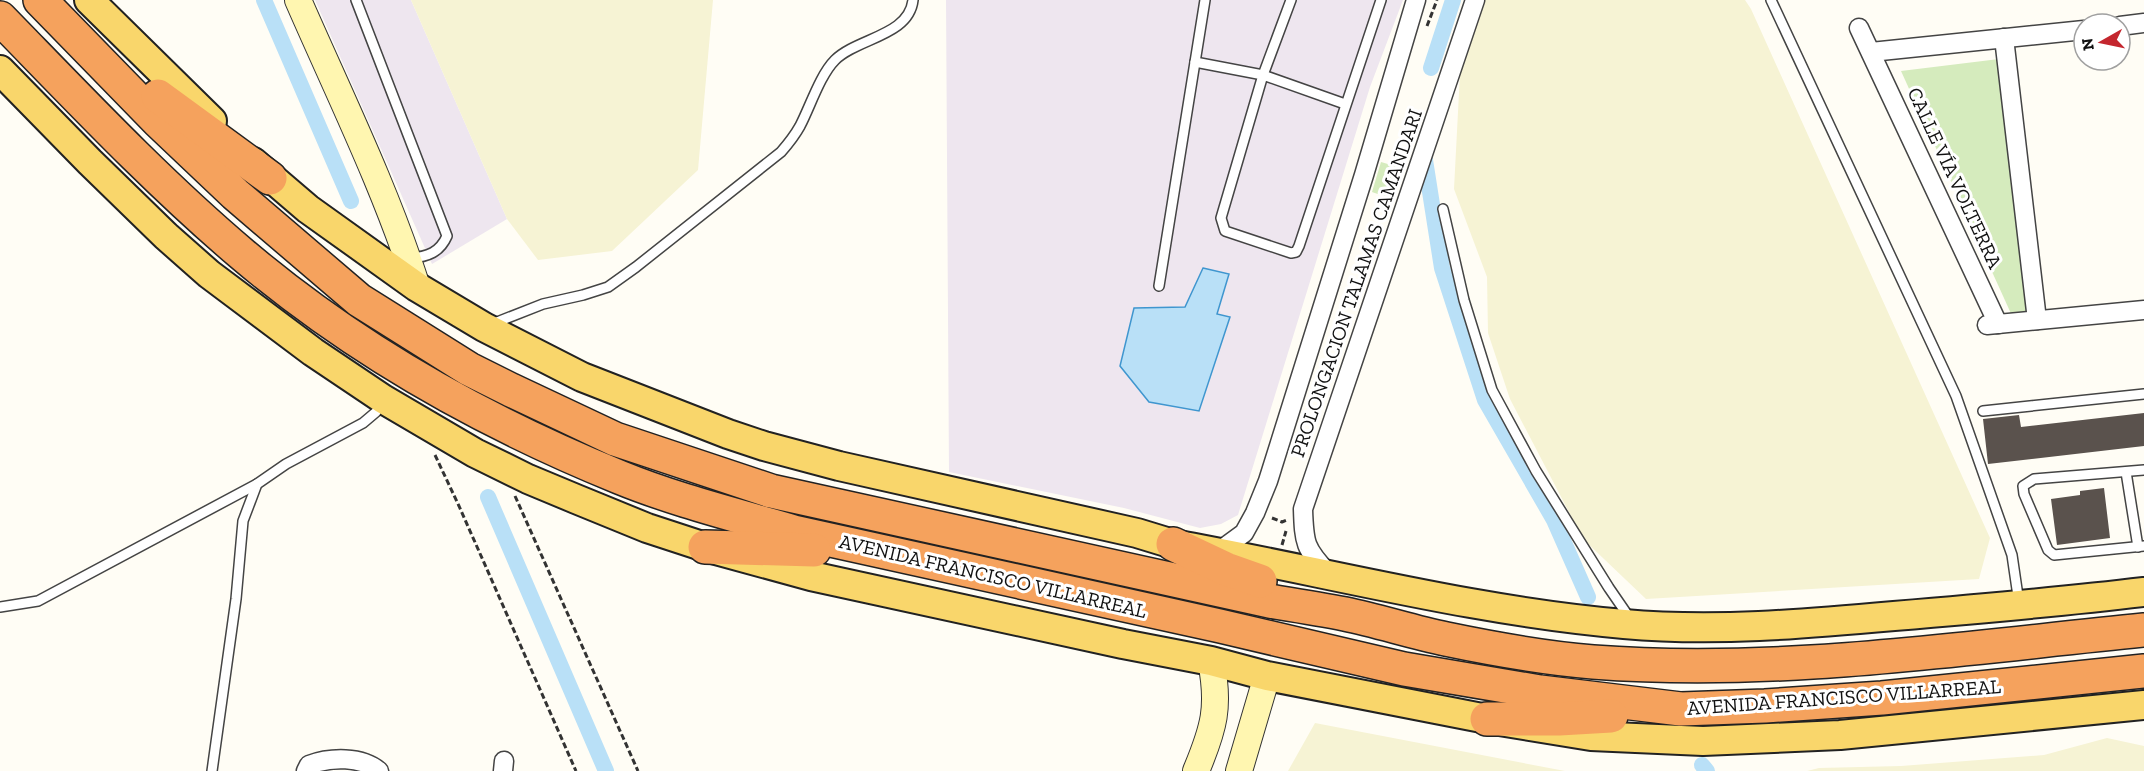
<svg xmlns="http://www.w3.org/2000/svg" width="2144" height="771" font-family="'Zilla Slab',serif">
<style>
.industrial{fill:#eee6ef}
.farmland{fill:#f6f3d4}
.green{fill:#d5ebbd}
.water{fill:#b9e0f7;stroke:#3f96cf;stroke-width:1.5}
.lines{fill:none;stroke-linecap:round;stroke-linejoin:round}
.canal{stroke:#b9e0f7;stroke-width:16}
.building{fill:#5a524d}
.lane-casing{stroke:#444;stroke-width:12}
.street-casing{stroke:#444;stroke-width:21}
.secondary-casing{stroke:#333;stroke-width:28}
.primary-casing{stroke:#222;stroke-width:32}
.highway-casing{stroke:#222;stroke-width:36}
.path{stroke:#333;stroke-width:3;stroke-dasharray:6 3;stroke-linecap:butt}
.lane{stroke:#fff;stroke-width:9}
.street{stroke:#fff;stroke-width:18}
.secondary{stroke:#fff6b0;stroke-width:26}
.primary{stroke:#f9d66b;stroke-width:28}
.highway{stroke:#f5a25d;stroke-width:33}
.labels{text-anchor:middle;stroke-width:6;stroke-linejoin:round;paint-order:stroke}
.street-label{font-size:20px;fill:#111;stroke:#fff}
</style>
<rect width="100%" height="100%" fill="#fffdf5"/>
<g class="industrial">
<path d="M315 0H411L507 219 432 264Z"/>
<path d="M946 0H1403L1370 87 1238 515 1221 524 1200 528 1124 508 949 472Z"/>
</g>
<g class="farmland">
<path d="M411 0H713L698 170 612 251 538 260 507 219Z"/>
<path d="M1483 0H1745L1751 9 1990 538 1979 579 1646 599 1583 539 1510 399 1488 333 1487 277 1454 189 1461 54Z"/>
<path d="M1315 723 1565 771H1288Z"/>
<path d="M2107 738 2144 746V771H1807L1819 768 1901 766 2044 755Z"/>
</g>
<g class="green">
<path d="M1999 59 2027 317 2013 318 1901 71Z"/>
<path d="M1381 162 1398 167 1389 198 1372 192Z"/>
</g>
<path class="water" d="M1203 268 1229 274 1217 314 1230 317 1199 411 1149 402 1120 366 1134 308 1185 307Z"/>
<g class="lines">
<g class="canal">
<path d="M264 0 351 201"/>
<path d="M1431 68 1453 0"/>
<path d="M1425 160 1442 268 1485 400 1554 520 1588 597"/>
<path d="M488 497 606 771"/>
<path d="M1702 765 1707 771"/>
</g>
</g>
<g class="building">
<path d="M2144 413V446L1988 464 1983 419 2019 415 2021 427Z"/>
<path d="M2104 488 2110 538 2057 545 2051 499 2080 495V491Z"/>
</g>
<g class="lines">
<defs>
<g id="lane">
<path d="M356 0 447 236C440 252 428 257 410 258"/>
<path d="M1291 0 1263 75 1221 218 1225 231 1291 253 1296 252 1299 246 1381 0"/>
<path d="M1771 0 1956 396 2012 555 2019 603"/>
<path d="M1195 62 1263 75 1345 104"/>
<path d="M1443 209 1464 300 1492 390 1536 471 1609 588 1631 620"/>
<path d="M1159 286 1205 0"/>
<path d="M492 324 543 304 583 295 608 287 636 267 781 152C788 144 795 135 800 126 810 107 820 75 835 60 857 38 909 36 913 0"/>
<path d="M1983 411 2144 394"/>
<path d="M2144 470 2034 479 2023 486 2024 494 2048 550 2054 555 2144 546"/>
<path d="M2126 472 2138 547"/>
<path d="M0 607 38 601 257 484"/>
<path d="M212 771 236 599 243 521 257 484 286 464 363 423 376 412 381 403"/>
</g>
<g id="street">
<path d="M2120 26 2144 23"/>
<path d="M1859 28 1998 324"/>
<path d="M2004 38 2037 320"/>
<path d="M1871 52 2084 30"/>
<path d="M1987 325 2144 310"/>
<path d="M1218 552 1244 533 1255 513 1268 481 1364 175 1416 0"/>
<path d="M1328 573C1305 549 1304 543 1303 509L1475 0"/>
<path d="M306 771 309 765C330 757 362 756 379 771"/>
<path d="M503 771 504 761"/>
</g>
<g id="secondary">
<path d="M298 0C339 94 386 189 417 287"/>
<path d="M1196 771C1214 728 1220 707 1211 661"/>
<path d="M1239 771 1267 676"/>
</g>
<g id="primary">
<path d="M89 0 212 121"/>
<path d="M0 70 90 162 166 236 209 274 313 352 383 399 475 453 528 479 576 499 647 528 705 547 811 576 1123 644 1211 661 1267 676 1487 719 1591 736 1703 741 1840 735 2144 705"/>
<path d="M253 162 308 209 417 287 484 327 582 377 728 434 764 446 839 466 1137 533 1173 544C1323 571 1472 611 1624 624 1714 632 1804 624 1894 616 1978 609 2061 602 2144 592"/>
</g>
<g id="highway">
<path d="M40 0 158 121 235 194 359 300 469 369 511 390 615 439 771 491 1269 601C1294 605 1320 609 1345 614 1379 621 1412 632 1446 639 1494 649 1544 658 1593 662 1778 676 1961 648 2144 630"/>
<path d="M0 18C79 99 156 181 242 254 354 349 484 422 619 477 675 500 736 515 794 532L1220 626 1404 669 1540 692 1681 709 1765 706 1882 698 2144 671"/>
<path d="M158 96 270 178"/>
<path d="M1173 544 1226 569 1260 581"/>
<path d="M705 547 814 550"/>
<path d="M1487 719H1559L1611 716"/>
</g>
</defs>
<use href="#lane" class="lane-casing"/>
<use href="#street" class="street-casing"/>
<use href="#secondary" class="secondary-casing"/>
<use href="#primary" class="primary-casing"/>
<use href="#highway" class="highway-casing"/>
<g class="path">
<path d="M1427 26 1437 0"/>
<path d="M435 455 459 506 576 771"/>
<path d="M515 496 638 771"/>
<path d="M1272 518 1282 522 1287 520"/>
<path d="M1282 545 1286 531"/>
</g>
<use href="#lane" class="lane"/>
<use href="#street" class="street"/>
<use href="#secondary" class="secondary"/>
<use href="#primary" class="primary"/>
<use href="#highway" class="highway"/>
</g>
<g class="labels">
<g class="street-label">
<text transform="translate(1955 178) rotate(65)" y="7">CALLE VÍA VOLTERRA</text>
<text transform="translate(1356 283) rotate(-71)" y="7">PROLONGACION TALAMAS CAMANDARI</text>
<text transform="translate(993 576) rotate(13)" y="7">AVENIDA FRANCISCO VILLARREAL</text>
<text transform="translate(1844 697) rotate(-4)" y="7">AVENIDA FRANCISCO VILLARREAL</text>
</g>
</g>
<g transform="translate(2102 42) rotate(261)"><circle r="28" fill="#ffffff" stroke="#a0a0a0" stroke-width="1.5"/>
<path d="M0-4.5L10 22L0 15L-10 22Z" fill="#c4262e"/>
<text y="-9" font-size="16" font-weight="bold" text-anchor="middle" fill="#111111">N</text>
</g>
</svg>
